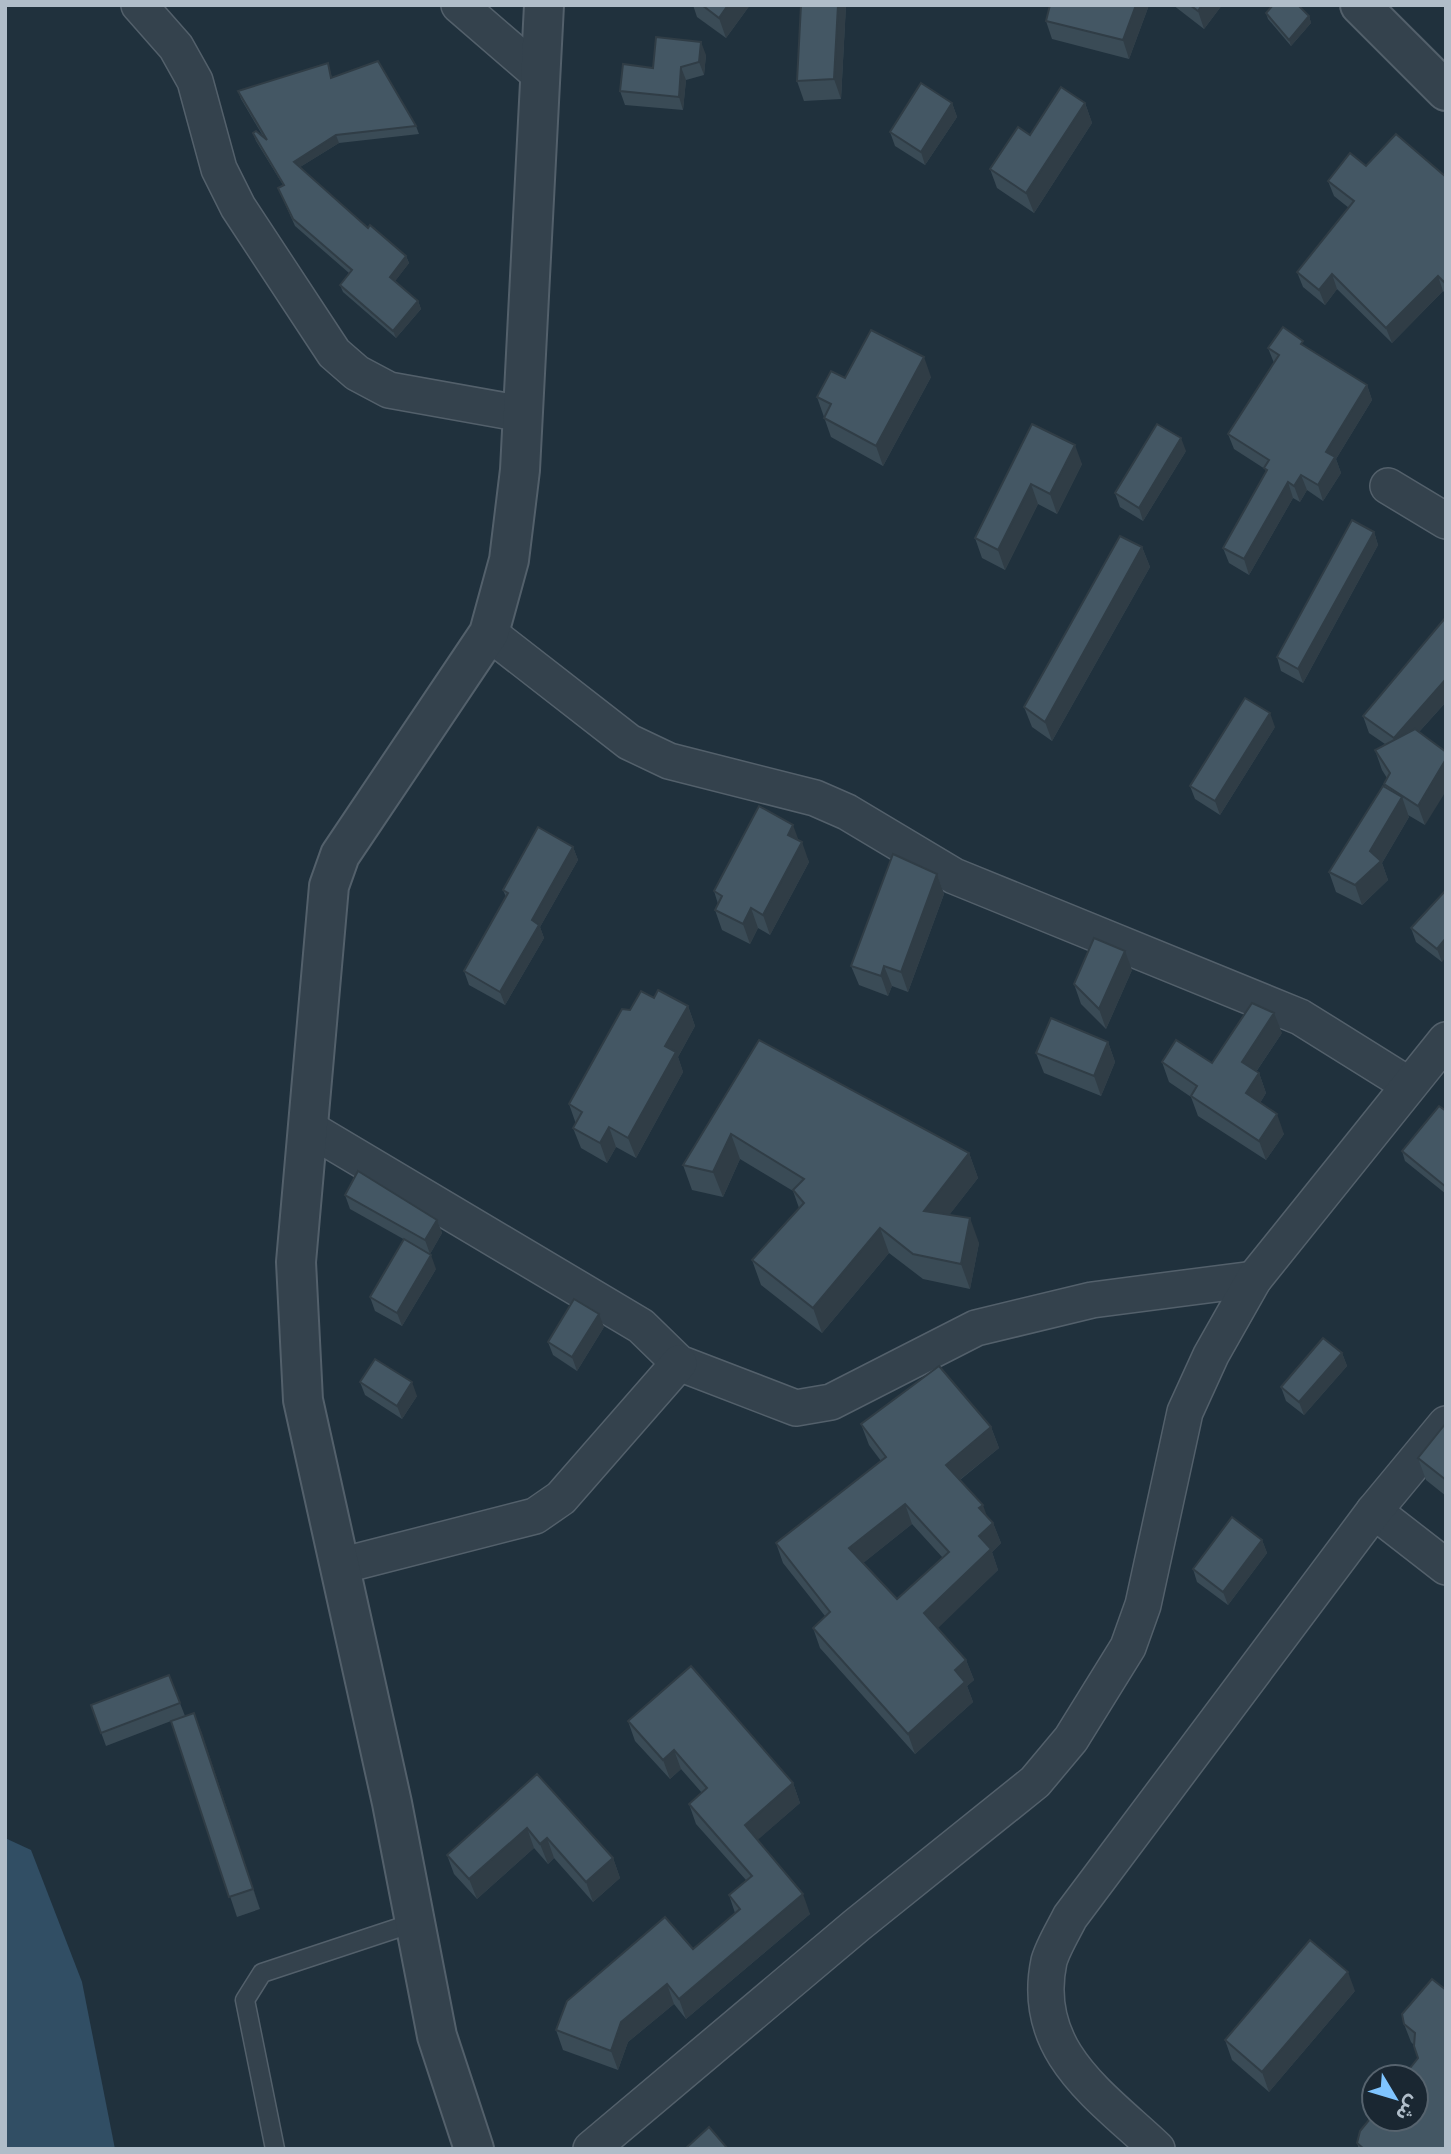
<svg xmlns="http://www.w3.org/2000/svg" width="1451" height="2154" font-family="Poppins,'Noto Sans Arabic',sans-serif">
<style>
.water{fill:#314e64}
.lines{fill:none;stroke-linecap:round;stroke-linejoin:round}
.service-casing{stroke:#53606b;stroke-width:21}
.minor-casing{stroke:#53606b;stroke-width:38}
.tertiary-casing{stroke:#53606b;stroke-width:42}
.service{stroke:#34424d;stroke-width:18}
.minor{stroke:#34424d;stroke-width:35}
.tertiary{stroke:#34424d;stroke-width:38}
.wall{fill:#3a4b56;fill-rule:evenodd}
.shaded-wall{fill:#303d46}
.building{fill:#445764;stroke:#303d46;stroke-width:2;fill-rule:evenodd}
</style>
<rect width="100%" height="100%" fill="#20313d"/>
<path class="water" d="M5 1838 31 1850 82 1982 115 2149H5Z"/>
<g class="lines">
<defs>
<path id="service" d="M275 2149 245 2000 262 1973 413 1923"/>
<g id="minor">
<path d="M139 5 176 47 195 81 219 169 238 207 334 353 357 373 389 390 523 414"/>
<path d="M459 5 540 75"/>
<path d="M1388 486 1446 521"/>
<path d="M489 633 629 742 669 761 815 798 847 812 954 876 1300 1017 1409 1085"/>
<path d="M310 1129 641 1326 679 1363 796 1408 831 1402 976 1328 1092 1300 1254 1279"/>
<path d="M1374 1511 1446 1567"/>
<path d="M340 1566 535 1516 561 1498 679 1363"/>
<path d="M591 2149 857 1925 1035 1782 1071 1739 1128 1647 1143 1605 1185 1412 1211 1355 1254 1279 1446 1040"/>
<path d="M1157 2149C1100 2095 1030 2051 1049 1961 1053 1947 1063 1931 1070 1917L1374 1511 1446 1424"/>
</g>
<g id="tertiary">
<path d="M1360 5 1446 91"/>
<path d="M474 2149 437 2036 392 1803 303 1400 296 1262 329 886 340 855 489 633 509 560 520 470 544 5"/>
</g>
</defs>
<use href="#service" class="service-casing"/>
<use href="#minor" class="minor-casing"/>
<use href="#tertiary" class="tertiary-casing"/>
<use href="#service" class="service"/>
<use href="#minor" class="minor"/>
<use href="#tertiary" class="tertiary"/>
</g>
<g class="wall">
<path d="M693 5H750L726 38 697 17Z"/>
<path d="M846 5 841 99 804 101 797 81Z"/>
<path d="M1149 5 1129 59 1052 39 1046 21Z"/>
<path d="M1173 5H1222L1204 29Z"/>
<path d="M1266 13 1309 16 1311 23 1291 46 1268 19Z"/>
<path d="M706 55 704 75 686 80 683 110 625 105 620 91 653 68Z"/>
<path d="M328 63 332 78 416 126 419 134 339 143 300 167 368 228 406 256 409 263 395 281 418 301 421 309 396 338 343 292 340 285 349 273 295 226 278 188 283 185 256 141 253 133 264 138 241 99 238 91Z"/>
<path d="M952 103 957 117 925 165 895 146 890 132Z"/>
<path d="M1085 103 1092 123 1034 213 997 188 990 169 1030 135Z"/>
<path d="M1366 166 1446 177V294L1443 291 1392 343 1337 289 1325 305 1303 287 1297 272 1349 208 1334 196 1328 181Z"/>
<path d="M1305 346 1367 385 1372 400 1336 459 1341 473 1323 501 1307 490 1300 502 1293 498 1249 575 1229 563 1223 548 1266 472 1265 469 1234 449 1228 434 1274 363 1268 348Z"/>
<path d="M931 377 883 466 831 437 817 397 845 378Z"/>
<path d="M1032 424 1082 464 1057 514 1038 504 1005 570 982 558 975 538Z"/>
<path d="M1186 451 1143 521 1120 507 1115 493Z"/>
<path d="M1374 532 1378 545 1303 683 1281 671 1277 657Z"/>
<path d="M1142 547 1150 567 1052 741 1032 727 1024 707Z"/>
<path d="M1446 702 1419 732 1425 825 1408 815 1409 817 1382 863 1388 880 1362 905 1336 892 1329 872 1385 787 1384 784 1387 778 1382 770 1375 750 1385 744 1369 733 1363 716Z"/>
<path d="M1275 727 1220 815 1195 799 1190 786Z"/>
<path d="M799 841 809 862 770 935 758 928 750 944 722 930 715 910 718 904 714 891Z"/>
<path d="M573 847 578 860 540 927 544 938 505 1005 469 985 464 971 506 897 503 890Z"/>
<path d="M937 874 944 894 908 992 892 986 888 996 859 985 851 966Z"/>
<path d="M1446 890 1442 962 1416 942 1411 928Z"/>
<path d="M1132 970 1106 1029 1081 1004 1074 984Z"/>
<path d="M688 1006 695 1026 678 1057 683 1072 636 1158 616 1147 607 1163 581 1148 573 1128 576 1124 569 1104 630 1010Z"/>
<path d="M1282 1033 1256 1072 1259 1073 1266 1093 1260 1103 1284 1134 1266 1160 1198 1116 1191 1097 1169 1082 1162 1062 1212 1063Z"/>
<path d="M759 1040 969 1153 978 1178 949 1215 979 1243 970 1289 923 1279 889 1253 822 1333 761 1285 752 1260 799 1208 793 1191 740 1159 723 1197 692 1190 683 1165Z"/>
<path d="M1108 1042 1115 1062 1101 1096 1044 1073 1036 1053Z"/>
<path d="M1446 1111V1194L1405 1161 1402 1151Z"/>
<path d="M345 1195 437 1220 442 1233 430 1254 350 1209Z"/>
<path d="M436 1269 402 1326 375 1311 370 1297Z"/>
<path d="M604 1327 577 1371 553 1355 548 1342Z"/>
<path d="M1342 1353 1347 1366 1304 1415 1286 1401 1281 1387Z"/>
<path d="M360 1382 417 1396 402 1419 365 1395Z"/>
<path d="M1446 1423V1496L1426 1480 1418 1458Z"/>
<path d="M861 1424 991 1427 999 1448 960 1480 986 1516 993 1523 1001 1543 992 1552 998 1570 937 1628 966 1660 974 1680 967 1686 973 1702 915 1754 820 1648 813 1628 825 1616 783 1563 776 1543 881 1461 869 1445ZM912 1524 943 1558 897 1599 863 1563Z"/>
<path d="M1262 1540 1267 1553 1228 1605 1197 1582 1193 1569Z"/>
<path d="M169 1675 185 1716 194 1713 260 1909 237 1917 171 1721 106 1746 91 1705Z"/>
<path d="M628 1721 793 1783 800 1803 757 1840 810 1914 686 2019 674 2004 628 2042 618 2070 563 2050 556 2030 693 1949 735 1913 729 1895 746 1880 696 1824 689 1804 702 1793 681 1769 670 1779 635 1741Z"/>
<path d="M537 1774 613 1858 620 1878 593 1902 554 1858 548 1864 534 1848 477 1899 454 1874 447 1855Z"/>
<path d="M1446 1990V2149H1359L1357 2143 1418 2058 1414 2045 1411 2042 1404 2024Z"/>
<path d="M1355 1991 1269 2092 1232 2060 1225 2040Z"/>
</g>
<g class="shaded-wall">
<path d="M728 5H750L726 38 719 18Z"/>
<path d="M838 5H846L841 99 834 79Z"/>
<path d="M1136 5H1149L1129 59 1123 40Z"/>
<path d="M1202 5H1222L1204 29 1198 11Z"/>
<path d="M1309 16 1311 23 1291 46 1289 40Z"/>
<path d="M701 42 706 55 704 75 699 62Z"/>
<path d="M681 67 686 80 683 110 679 97Z"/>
<path d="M952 103 957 117 925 165 921 152Z"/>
<path d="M1085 103 1092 123 1034 213 1026 193Z"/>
<path d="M336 135 339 143 297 169 294 162Z"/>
<path d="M406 256 409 263 393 284 390 277Z"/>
<path d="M1332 274 1337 289 1325 305 1319 290Z"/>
<path d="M1438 276 1443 291 1392 343 1386 328Z"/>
<path d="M418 301 421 309 396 338 393 331Z"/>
<path d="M924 357 931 377 883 466 876 446Z"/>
<path d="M1367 385 1372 400 1336 459 1341 473 1323 501 1318 485 1326 452Z"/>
<path d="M1181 438 1186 451 1143 521 1139 508Z"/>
<path d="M1075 445 1082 464 1057 514 1050 494Z"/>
<path d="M1301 475 1307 490 1300 502 1294 486Z"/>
<path d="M1288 482 1293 498 1249 575 1244 559Z"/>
<path d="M1031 484 1038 504 1005 570 998 550Z"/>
<path d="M1374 532 1378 545 1303 683 1298 669Z"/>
<path d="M1142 547 1150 567 1052 741 1045 722Z"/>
<path d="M1446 679V702L1399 754 1394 738Z"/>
<path d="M1270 713 1275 727 1220 815 1215 801Z"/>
<path d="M1446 759V791L1425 825 1418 806Z"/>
<path d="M1402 797 1409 817 1382 863 1388 880 1362 905 1355 885 1370 851Z"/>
<path d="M793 825 800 844 802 842 809 862 770 935 763 915 788 835Z"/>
<path d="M573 847 578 860 540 927 544 938 505 1005 500 992 532 920Z"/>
<path d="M937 874 944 894 908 992 901 972Z"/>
<path d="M751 908 758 928 750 944 743 924Z"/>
<path d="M1446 938V957L1442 962 1437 949Z"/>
<path d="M1125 951 1132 970 1106 1029 1099 1009Z"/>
<path d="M884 966 892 986 888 996 881 976Z"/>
<path d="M688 1006 695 1026 678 1057 683 1072 636 1158 628 1138 665 1046Z"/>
<path d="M1274 1013 1282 1033 1249 1082 1242 1062Z"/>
<path d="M1108 1042 1115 1062 1101 1096 1094 1076Z"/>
<path d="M1259 1073 1266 1093 1254 1113 1246 1093Z"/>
<path d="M1277 1114 1284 1134 1266 1160 1259 1141Z"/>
<path d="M609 1127 616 1147 607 1163 600 1143Z"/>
<path d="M731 1134 740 1159 723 1197 713 1172Z"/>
<path d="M969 1153 978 1178 933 1236 924 1211Z"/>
<path d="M970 1218 979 1243 970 1289 961 1264Z"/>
<path d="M437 1220 442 1233 430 1254 425 1240Z"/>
<path d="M880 1228 889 1253 822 1333 813 1308Z"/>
<path d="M431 1255 436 1269 402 1326 397 1313Z"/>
<path d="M599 1314 604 1327 577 1371 572 1357Z"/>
<path d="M1342 1353 1347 1366 1304 1415 1299 1402Z"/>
<path d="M412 1382 417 1396 402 1419 397 1406Z"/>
<path d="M991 1427 999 1448 953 1485 946 1465Z"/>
<path d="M905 1504 912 1524 857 1568 849 1548Z"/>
<path d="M983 1505 990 1525 979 1508Z"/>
<path d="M993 1523 1001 1543 992 1552 998 1570 932 1634 924 1613 979 1536Z"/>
<path d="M1262 1540 1267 1553 1228 1605 1223 1592Z"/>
<path d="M966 1660 974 1680 967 1686 973 1702 915 1754 908 1734 955 1670Z"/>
<path d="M194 1713 202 1733 260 1909 253 1889Z"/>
<path d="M674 1750 681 1769 670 1779 663 1760Z"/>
<path d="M793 1783 800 1803 752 1845 745 1825Z"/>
<path d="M527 1828 534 1848 477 1899 469 1879Z"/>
<path d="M547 1838 554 1858 548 1864 540 1844Z"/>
<path d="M613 1858 620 1878 593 1902 586 1882Z"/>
<path d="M803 1894 810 1914 686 2019 679 1999Z"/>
<path d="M1348 1972 1355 1991 1269 2092 1262 2072Z"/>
<path d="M667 1984 674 2004 628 2042 618 2070 611 2051 621 2022Z"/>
</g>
<g class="building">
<path d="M702 5H728L719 18Z"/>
<path d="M801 5H838L834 79 797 81Z"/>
<path d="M1050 5H1136L1123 40 1046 21Z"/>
<path d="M1190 5H1202L1198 11Z"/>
<path d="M1273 5H1298L1309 16 1289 40 1266 13Z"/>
<path d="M656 37 701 42 699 62 681 67 679 97 620 91 623 64 653 68Z"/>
<path d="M378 61 416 126 336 135 294 162 368 228 370 225 406 256 390 277 418 301 393 331 340 285 352 270 293 219 278 188 284 185 253 133 256 131 267 140 238 91 328 63 331 78Z"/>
<path d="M921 83 952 103 921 152 890 132Z"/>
<path d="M1061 87 1085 103 1026 193 990 169 1018 127 1030 135Z"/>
<path d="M1396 134 1446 177V284L1438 276 1386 328 1332 274 1319 290 1297 272 1354 201 1328 181 1350 153 1366 166Z"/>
<path d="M1283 327 1303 341 1301 344 1367 385 1326 452 1335 457 1318 485 1301 475 1294 486 1288 482 1244 559 1223 548 1267 470 1264 468 1269 460 1228 434 1279 355 1268 348Z"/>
<path d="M871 330 924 357 876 446 824 418 831 404 817 397 831 371 845 378Z"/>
<path d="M1032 424 1075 445 1050 494 1031 484 998 550 975 538Z"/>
<path d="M1157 424 1181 438 1139 508 1115 493Z"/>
<path d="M1352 520 1374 532 1298 669 1277 657Z"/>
<path d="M1120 536 1142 547 1045 722 1024 707Z"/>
<path d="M1446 617V679L1394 738 1363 716Z"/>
<path d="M1245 698 1270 713 1215 801 1190 786Z"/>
<path d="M1415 729 1446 752V759L1418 806 1384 784 1390 773 1375 750Z"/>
<path d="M1383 786 1402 797 1370 851 1381 861 1355 885 1329 872Z"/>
<path d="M759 806 793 825 788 835 802 842 763 915 751 908 743 924 715 910 722 896 714 891Z"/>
<path d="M538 827 573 847 532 920 539 925 500 992 464 971 508 893 503 890Z"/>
<path d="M893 854 937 874 901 972 884 966 881 976 851 966Z"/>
<path d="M1446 890V938L1437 949 1411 928Z"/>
<path d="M1094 938 1125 951 1099 1009 1074 984Z"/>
<path d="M658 990 688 1006 665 1046 676 1052 628 1138 609 1127 600 1143 573 1128 582 1112 569 1104 622 1009 630 1010 641 991 654 998Z"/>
<path d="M1252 1003 1274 1013 1242 1062 1259 1073 1246 1093 1277 1114 1259 1141 1191 1096 1197 1086 1162 1062 1176 1040 1212 1063Z"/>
<path d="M1051 1018 1108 1042 1094 1076 1036 1053Z"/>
<path d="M759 1040 969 1153 924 1211 970 1218 961 1264 913 1254 880 1228 813 1308 752 1260 804 1203 793 1190 804 1179 731 1134 713 1172 683 1165Z"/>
<path d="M1439 1106 1446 1111V1187L1402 1151Z"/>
<path d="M358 1171 437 1220 425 1240 345 1195Z"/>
<path d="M404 1239 431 1255 397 1313 370 1297Z"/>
<path d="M574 1299 599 1314 572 1357 548 1342Z"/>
<path d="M1323 1338 1342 1353 1299 1402 1281 1387Z"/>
<path d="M375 1359 412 1382 397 1406 360 1382Z"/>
<path d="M939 1366 991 1427 946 1465 983 1505 979 1508 993 1523 979 1536 991 1549 924 1613 966 1660 955 1670 965 1682 908 1734 813 1628 830 1612 776 1543 886 1457 861 1424ZM905 1504 949 1552 897 1599 849 1548Z"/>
<path d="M1446 1423V1480L1418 1458Z"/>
<path d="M1232 1517 1262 1540 1223 1592 1193 1569Z"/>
<path d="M691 1666 793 1783 745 1825 803 1894 679 1999 667 1984 621 2022 611 2051 556 2030 567 2001 665 1917 693 1949 740 1909 729 1895 752 1876 689 1804 707 1788 674 1750 663 1760 628 1721Z"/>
<path d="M169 1675 180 1703 101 1733 91 1705Z"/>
<path d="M194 1713 253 1889 229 1897 171 1721Z"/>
<path d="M537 1774 613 1858 586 1882 547 1838 540 1844 527 1828 469 1879 447 1855Z"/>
<path d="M1310 1940 1348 1972 1262 2072 1225 2040Z"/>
<path d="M1432 1979 1446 1990V2149H1364L1357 2143 1360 2131 1374 2114V2119H1416V2077H1403L1418 2058 1414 2046 1415 2033 1404 2024 1402 2014Z"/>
<path d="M709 2127 728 2149H685Z"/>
</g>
<rect width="1451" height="2154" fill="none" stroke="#b0bdc9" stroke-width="14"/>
<g transform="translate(1395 2098) rotate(128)"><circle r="33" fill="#1a2732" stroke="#56636e" stroke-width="2"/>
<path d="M0-5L12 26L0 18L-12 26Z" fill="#7fc4ff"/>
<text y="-10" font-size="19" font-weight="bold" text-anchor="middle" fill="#b0bdc9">ش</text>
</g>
</svg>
